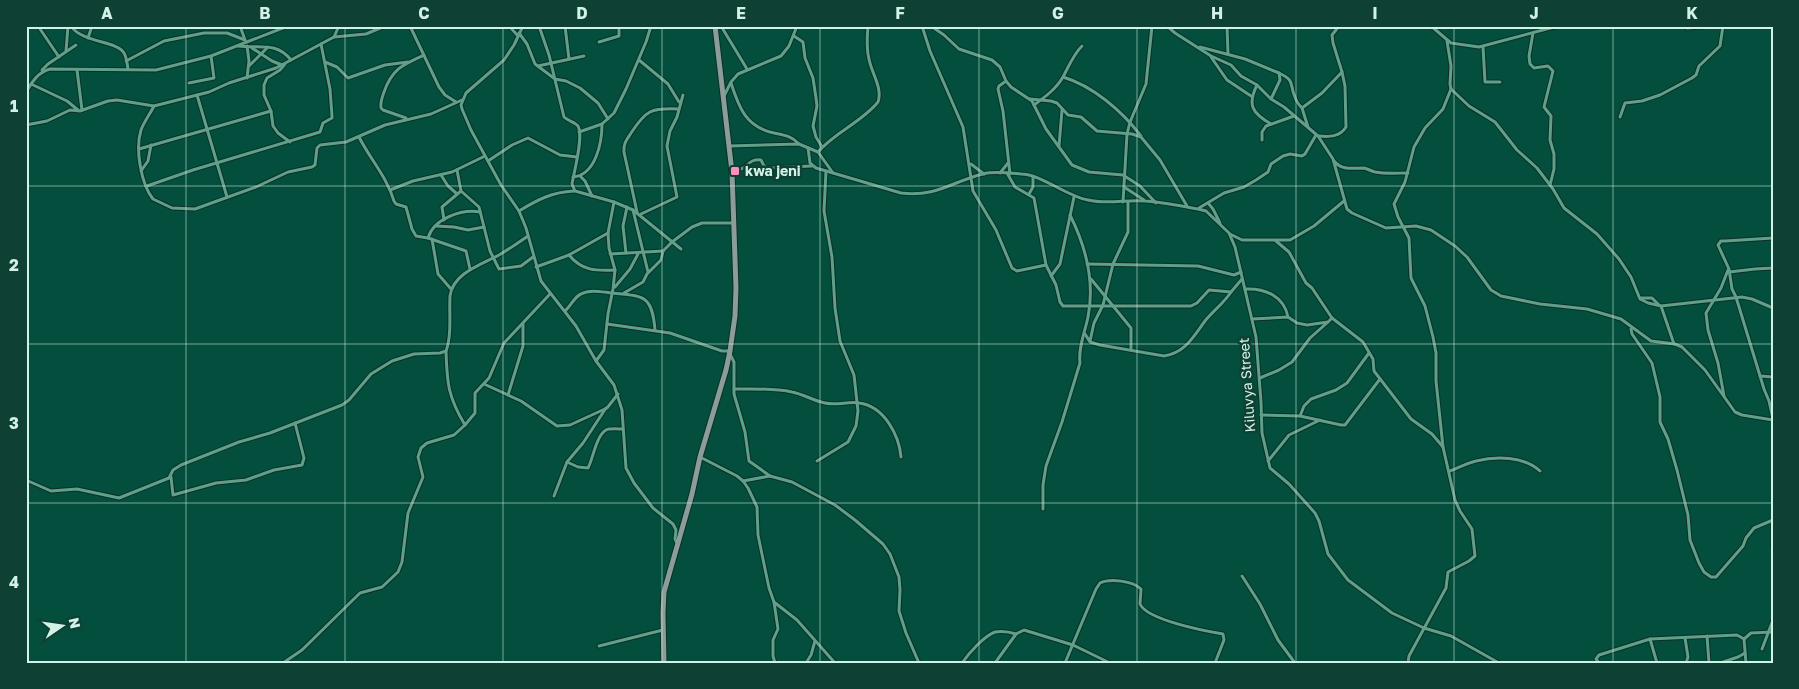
<svg xmlns="http://www.w3.org/2000/svg" width="1799" height="689" font-family="'Golos Text',sans-serif">
<style>
.lines{fill:none;stroke-linecap:round;stroke-linejoin:round}
.street-casing{stroke:#0d2f25;stroke-width:5}
.secondary-casing{stroke:#0d2f25;stroke-width:7}
.street{stroke:#609f8a;stroke-width:3}
.secondary{stroke:#8a9d9a;stroke-width:5}
.grid{fill:none;stroke:#d3f2e7;stroke-width:1;stroke-opacity:0.55}
.poi-dot{fill:#fc8fc2;stroke:#0e4133;stroke-width:2}
.labels{text-anchor:middle;stroke-width:5;stroke-linejoin:round;paint-order:stroke}
.poi-label{font-size:14px;font-weight:bold;fill:#d3f2e7;stroke:#0e4133;text-anchor:start}
.street-label{font-size:14px;fill:#d3f2e7;stroke:#0e4133}
.neatline{fill:none;stroke:#d3f2e7;stroke-width:2}
.grid-label{font-size:16px;text-anchor:middle;font-weight:bold;fill:#d3f2e7}
</style>
<rect width="100%" height="100%" fill="#034e3d"/>
<g class="lines">
<defs>
<g id="street">
<path d="M38 26 59 57"/>
<path d="M71 26C82 43 118 41 124 53 127 58 127 64 128 69"/>
<path d="M240 26 245 40"/>
<path d="M410 26 439 87 445 95 456 102"/>
<path d="M489 26H512"/>
<path d="M523 26 514 45 504 60 466 93 461 105 462 109 471 130 501 185 519 211 526 228 541 281 576 326 596 361 614 385 622 410 626 468 634 483 653 508 673 524 676 530 675 539 677 543"/>
<path d="M539 26 549 55 564 117C568 121 575 122 578 126 584 136 574 172 572 184L575 191 614 202 633 210 681 249"/>
<path d="M565 26 569 59"/>
<path d="M721 26 747 69"/>
<path d="M922 26 930 51 963 127 973 191 996 230 1012 268 1017 271 1046 265"/>
<path d="M931 26 944 35 959 49 992 60 1000 67 1006 81 1011 87 1032 101 1046 129 1072 165 1089 172 1123 175 1140 186 1156 203"/>
<path d="M1167 26 1175 33 1211 56 1231 65 1241 76 1257 85 1271 99 1284 107 1318 136 1333 159 1347 209 1352 213 1386 228 1416 226 1431 230 1455 246 1467 257 1491 290 1501 296 1540 304 1587 309 1621 319 1651 341 1675 344 1682 347 1705 370 1735 412 1742 415 1773 420"/>
<path d="M1227 26 1228 54"/>
<path d="M1431 26 1451 43 1479 47 1558 26"/>
<path d="M1683 26 1687 28 1714 26"/>
<path d="M510 27 518 36"/>
<path d="M519 33 527 44 535 64 555 79 566 81 580 88 598 103 608 119"/>
<path d="M1533 33 1529 56 1530 64 1534 68 1548 66 1553 71 1544 107 1551 116 1550 140 1554 154V169L1550 185"/>
<path d="M794 36 803 42 805 58 813 78 816 98 817 106 813 126 816 137 822 147"/>
<path d="M334 37 366 34 385 26"/>
<path d="M88 38 92 26"/>
<path d="M1447 41 1451 66 1450 84 1451 89 1469 106 1495 122 1517 150 1537 168 1553 189 1564 208 1597 234 1619 259 1631 277 1640 299 1648 303 1661 306 1742 297 1752 299 1773 308"/>
<path d="M599 42 619 36V26"/>
<path d="M238 46C259 49 276 41 291 60"/>
<path d="M1200 47 1245 59 1279 73 1280 80 1271 99"/>
<path d="M1483 47 1485 82H1500"/>
<path d="M252 48 272 61 282 65"/>
<path d="M66 51 68 26"/>
<path d="M1211 57 1227 80 1251 96"/>
<path d="M639 60 668 84 679 102"/>
<path d="M126 61 164 41 204 33H227L245 40"/>
<path d="M325 62 337 67 348 78 385 65 408 62"/>
<path d="M285 64 280 70 267 78 264 85V95L271 111 273 126 278 133 290 142"/>
<path d="M249 66 268 47"/>
<path d="M538 66 584 56"/>
<path d="M42 70 48 64 76 45"/>
<path d="M77 70 82 110"/>
<path d="M1279 73C1296 81 1289 84 1295 97 1296 101 1299 105 1302 108"/>
<path d="M1063 77C1093 86 1122 111 1141 136"/>
<path d="M247 78 249 61 247 46"/>
<path d="M1006 81 999 86 998 89 1003 111 1010 174"/>
<path d="M189 83 214 78 211 56"/>
<path d="M731 83C739 108 746 127 774 133 784 135 792 136 799 144"/>
<path d="M31 84 67 101 78 110"/>
<path d="M1257 85C1247 105 1252 113 1271 124"/>
<path d="M26 92C33 81 37 73 50 69L156 70 211 56 288 26"/>
<path d="M197 95 227 197"/>
<path d="M724 96 731 82 738 74 781 56 789 46 797 26"/>
<path d="M1030 99 1051 101 1057 103 1068 115 1081 117 1097 131 1132 134 1141 137 1160 160 1187 206"/>
<path d="M1034 105C1045 97 1056 89 1063 77 1069 66 1073 55 1082 46"/>
<path d="M154 106C150 114 144 122 141 130 135 149 141 184 153 199L172 208 195 209 256 187 288 172 312 167 315 165 317 148 320 145 346 142 385 125 431 114 462 100"/>
<path d="M1620 117 1625 103 1642 101 1660 95 1692 78 1696 75 1699 66 1720 46 1723 26"/>
<path d="M406 118 383 110 381 108C380 102 382 98 384 92 392 69 402 65 424 55"/>
<path d="M26 125 47 121 70 110 80 111 108 101 117 100 154 106 209 92 229 83 276 68 334 37 339 26"/>
<path d="M1308 127 1302 108 1322 93 1342 72"/>
<path d="M579 132 602 124 614 113 626 89 646 42 651 26"/>
<path d="M1319 136C1329 137 1340 137 1346 127L1345 86 1342 72 1333 43 1332 35 1339 26"/>
<path d="M359 137C370 159 387 177 394 201L396 204 406 207 412 229 416 236 428 238 466 251 470 269"/>
<path d="M1262 140V132L1266 126 1294 116"/>
<path d="M729 146 799 144 818 152 833 173"/>
<path d="M1059 146 1062 110"/>
<path d="M808 148 810 163 816 168 901 193C937 197 951 182 983 174 994 171 1009 173 1021 174 1041 174 1066 196 1088 200 1108 205 1127 199 1145 201 1163 202 1181 206 1198 209L1206 211 1229 233 1235 247 1256 337 1261 402 1262 433 1270 468 1289 484 1315 513 1319 521 1328 554 1348 580 1392 613 1424 628 1451 636 1499 663"/>
<path d="M139 149 271 111"/>
<path d="M818 152C835 132 862 122 878 102 883 88 871 72 869 59 866 48 867 37 868 26"/>
<path d="M488 161 512 145 528 138 560 155 577 157"/>
<path d="M1334 161C1342 171 1353 168 1364 168 1368 169 1371 171 1375 172 1386 174 1397 173 1408 173"/>
<path d="M971 164 984 174"/>
<path d="M141 171 148 161 151 145"/>
<path d="M732 172C747 171 747 158 761 160L764 166 768 168 812 166"/>
<path d="M1000 173 1008 163"/>
<path d="M1007 173 1015 187 1034 198 1046 265 1056 285 1060 302 1063 306H1191L1197 303 1209 290 1231 292 1242 279"/>
<path d="M441 175 448 186 456 193"/>
<path d="M580 176 585 181 592 196"/>
<path d="M573 177C596 175 602 142 602 124"/>
<path d="M147 186 193 170 320 132 323 123 332 118V116L330 89 321 44"/>
<path d="M1124 187 1144 200"/>
<path d="M390 190 413 181 452 172 485 156"/>
<path d="M461 191 479 207 490 251 499 269 521 266 533 257"/>
<path d="M1029 194 1033 187V177"/>
<path d="M1123 202 1127 134 1130 122 1146 84 1152 26"/>
<path d="M1208 203 1213 209 1220 223"/>
<path d="M1199 208 1224 193 1244 187 1256 180 1268 172 1271 164 1283 156 1290 154 1302 156 1305 154 1316 135"/>
<path d="M633 210 648 272"/>
<path d="M519 211C537 200 552 192 574 191"/>
<path d="M637 212 624 152C623 144 627 139 631 133 646 110 651 108 678 109"/>
<path d="M641 214 677 197 667 146 670 131 677 117 683 95"/>
<path d="M444 220 442 207 461 191 457 170"/>
<path d="M436 226 454 227 468 230 484 227"/>
<path d="M1230 234 1242 240H1290L1314 226 1344 201"/>
<path d="M428 238C434 218 462 209 480 212"/>
<path d="M1773 238 1725 241H1721L1718 245 1729 269 1732 289 1736 297 1764 389 1769 401 1773 419"/>
<path d="M432 239 438 274 451 289"/>
<path d="M1276 241 1289 252 1306 283 1312 288 1332 318 1363 342 1373 359 1374 371 1411 419 1432 434 1443 447"/>
<path d="M626 253 623 226 627 207"/>
<path d="M610 254 663 251"/>
<path d="M569 255C582 271 596 271 615 270"/>
<path d="M1087 264 1198 266 1234 275 1241 272"/>
<path d="M536 267 569 255 608 233"/>
<path d="M1729 272 1755 269 1773 268"/>
<path d="M1051 276 1060 264 1074 197"/>
<path d="M1091 279 1131 328V350"/>
<path d="M615 287 630 269 638 254"/>
<path d="M1245 289C1265 288 1284 296 1288 317"/>
<path d="M624 293 643 282 647 274 661 260 663 251 672 242 692 227 702 223H734"/>
<path d="M1641 298H1652L1659 305"/>
<path d="M1661 306 1674 344"/>
<path d="M565 311C571 306 574 297 581 294 590 289 602 292 612 293 644 296 652 295 655 330"/>
<path d="M1252 319 1288 317 1297 323 1307 325 1328 322 1332 318"/>
<path d="M607 324 670 333 722 351H730"/>
<path d="M1631 329 1632 334 1652 363 1660 397V422L1668 439 1677 470 1688 515 1690 540 1699 563 1704 572 1711 577H1716L1743 546 1746 538 1754 528 1773 520"/>
<path d="M1085 334 1090 342 1100 345 1164 356C1185 353 1193 337 1205 321 1213 311 1224 303 1231 292"/>
<path d="M1090 341 1094 323 1103 305 1113 264 1128 232V202"/>
<path d="M446 351C447 383 448 397 465 425"/>
<path d="M730 354 734 362V394L745 432 749 461 770 476"/>
<path d="M596 361 604 350 608 314 613 289 615 270 609 248 608 233 614 202"/>
<path d="M1760 376 1773 377"/>
<path d="M1260 378 1279 370 1292 362 1310 338 1328 322"/>
<path d="M484 384 521 401 557 426 570 425 607 408 618 394"/>
<path d="M734 389C753 389 773 388 792 392 803 394 814 401 825 403 837 406 848 401 859 403 884 406 899 435 901 457"/>
<path d="M508 395 523 346V324"/>
<path d="M1724 396 1718 363 1708 330 1706 313 1721 288 1728 270"/>
<path d="M1261 415 1300 416 1341 425H1345L1380 379"/>
<path d="M1300 416 1304 406 1311 399 1336 390 1347 383 1369 353"/>
<path d="M700 457 737 476 743 481 748 488 757 507 758 535 769 588 774 602 797 620 835 663"/>
<path d="M817 461 848 442 856 426 858 411 854 375 840 341 835 308 832 257 824 211 826 171"/>
<path d="M1268 461 1289 435 1320 420"/>
<path d="M567 462 578 467 588 468C593 459 596 436 606 430 610 428 618 429 623 429"/>
<path d="M1450 471C1458 468 1467 463 1476 461 1496 456 1524 456 1540 471"/>
<path d="M171 477 173 495 216 483 246 480 274 470 302 465 304 458 295 423"/>
<path d="M26 480 51 491 77 489 119 498 169 478 173 470 181 465 239 442 270 433 342 405 349 400 371 374 392 361 414 354 440 353 446 351C452 335 449 313 450 296 453 273 481 265 499 255 509 249 518 243 528 236"/>
<path d="M743 481 770 476 792 482 835 505 855 520 883 544 890 554 899 577 900 590 899 611 906 633 919 663"/>
<path d="M554 496 567 462 583 443 606 408"/>
<path d="M1043 509V485L1046 466 1062 422 1080 363C1078 348 1085 332 1088 317 1095 282 1086 247 1070 215"/>
<path d="M1773 523V548"/>
<path d="M1242 576 1260 604 1278 640 1295 663"/>
<path d="M774 602 778 629 773 640V656L775 663"/>
<path d="M1707 636 1709 663"/>
<path d="M1685 638 1688 657 1686 663"/>
<path d="M1650 639 1657 663"/>
<path d="M1744 639 1751 633 1773 632"/>
<path d="M599 646 663 630"/>
<path d="M1762 649 1773 620"/>
<path d="M283 663 302 650 360 593 382 587 398 572 402 562 408 513 423 477 418 457 421 448 427 443 454 435 465 425 475 413V393L489 378 504 343 550 294"/>
<path d="M806 663 811 655 815 641"/>
<path d="M962 663C969 653 984 636 995 632 1001 631 1010 632 1016 634"/>
<path d="M995 663 1016 634 1024 630 1073 645 1110 663"/>
<path d="M1065 663 1096 589 1100 583C1110 578 1133 581 1141 589L1140 604C1147 620 1205 631 1223 634L1224 640 1215 663"/>
<path d="M1408 663 1409 656 1446 588 1448 572 1469 561 1475 556 1472 529 1460 511 1455 500 1443 447 1436 381V353L1433 337 1425 306 1411 278 1409 238 1398 217 1394 204 1405 182 1414 147 1425 128 1443 109 1451 89"/>
<path d="M1599 663 1596 659 1599 655 1650 639 1737 635 1744 639 1746 663"/>
<path d="M1720 663 1738 657 1745 653"/>
</g>
<path id="secondary" d="M664 663 663 613 664 592 692 494 700 457 726 370 730 351 735 316 736 288 732 172 715 26"/>
</defs>
<use href="#street" class="street-casing"/>
<use href="#secondary" class="secondary-casing"/>
<use href="#street" class="street"/>
<use href="#secondary" class="secondary"/>
</g>
<path class="grid" d="M186 26V663M345 26V663M503 26V663M662 26V663M820 26V663M979 26V663M1137 26V663M1296 26V663M1454 26V663M1613 26V663M26 186H1773M26 344H1773M26 503H1773"/>
<rect class="poi-dot" x="730" y="166" width="10" height="10" rx="2.5"/>
<g class="labels">
<g class="poi-label">
<text x="745" y="176">kwa jeni</text>
</g>
<g class="street-label">
<text transform="translate(1247 385) rotate(-94)" y="5">Kiluvya Street</text>
</g>
</g>
<rect width="1799" height="689" fill="none" stroke="#0e4133" stroke-width="55"/>
<g transform="translate(62 626) rotate(77)" stroke="#0e4133" stroke-width="4" paint-order="stroke">
<path d="M0-4L9 19L0 12L-9 19Z" fill="#d3f2e7"/>
<text y="-8" font-size="14" font-weight="bold" text-anchor="middle" fill="#d3f2e7">N</text>
</g>
<rect x="28" y="28" width="1744" height="634" class="neatline"/>
<g class="grid-label">
<text x="107" y="19">A</text>
<text x="265" y="19">B</text>
<text x="424" y="19">C</text>
<text x="582" y="19">D</text>
<text x="741" y="19">E</text>
<text x="900" y="19">F</text>
<text x="1058" y="19">G</text>
<text x="1217" y="19">H</text>
<text x="1375" y="19">I</text>
<text x="1534" y="19">J</text>
<text x="1692" y="19">K</text>
<text x="14" y="112">1</text>
<text x="14" y="271">2</text>
<text x="14" y="429">3</text>
<text x="14" y="588">4</text>
</g>
</svg>
